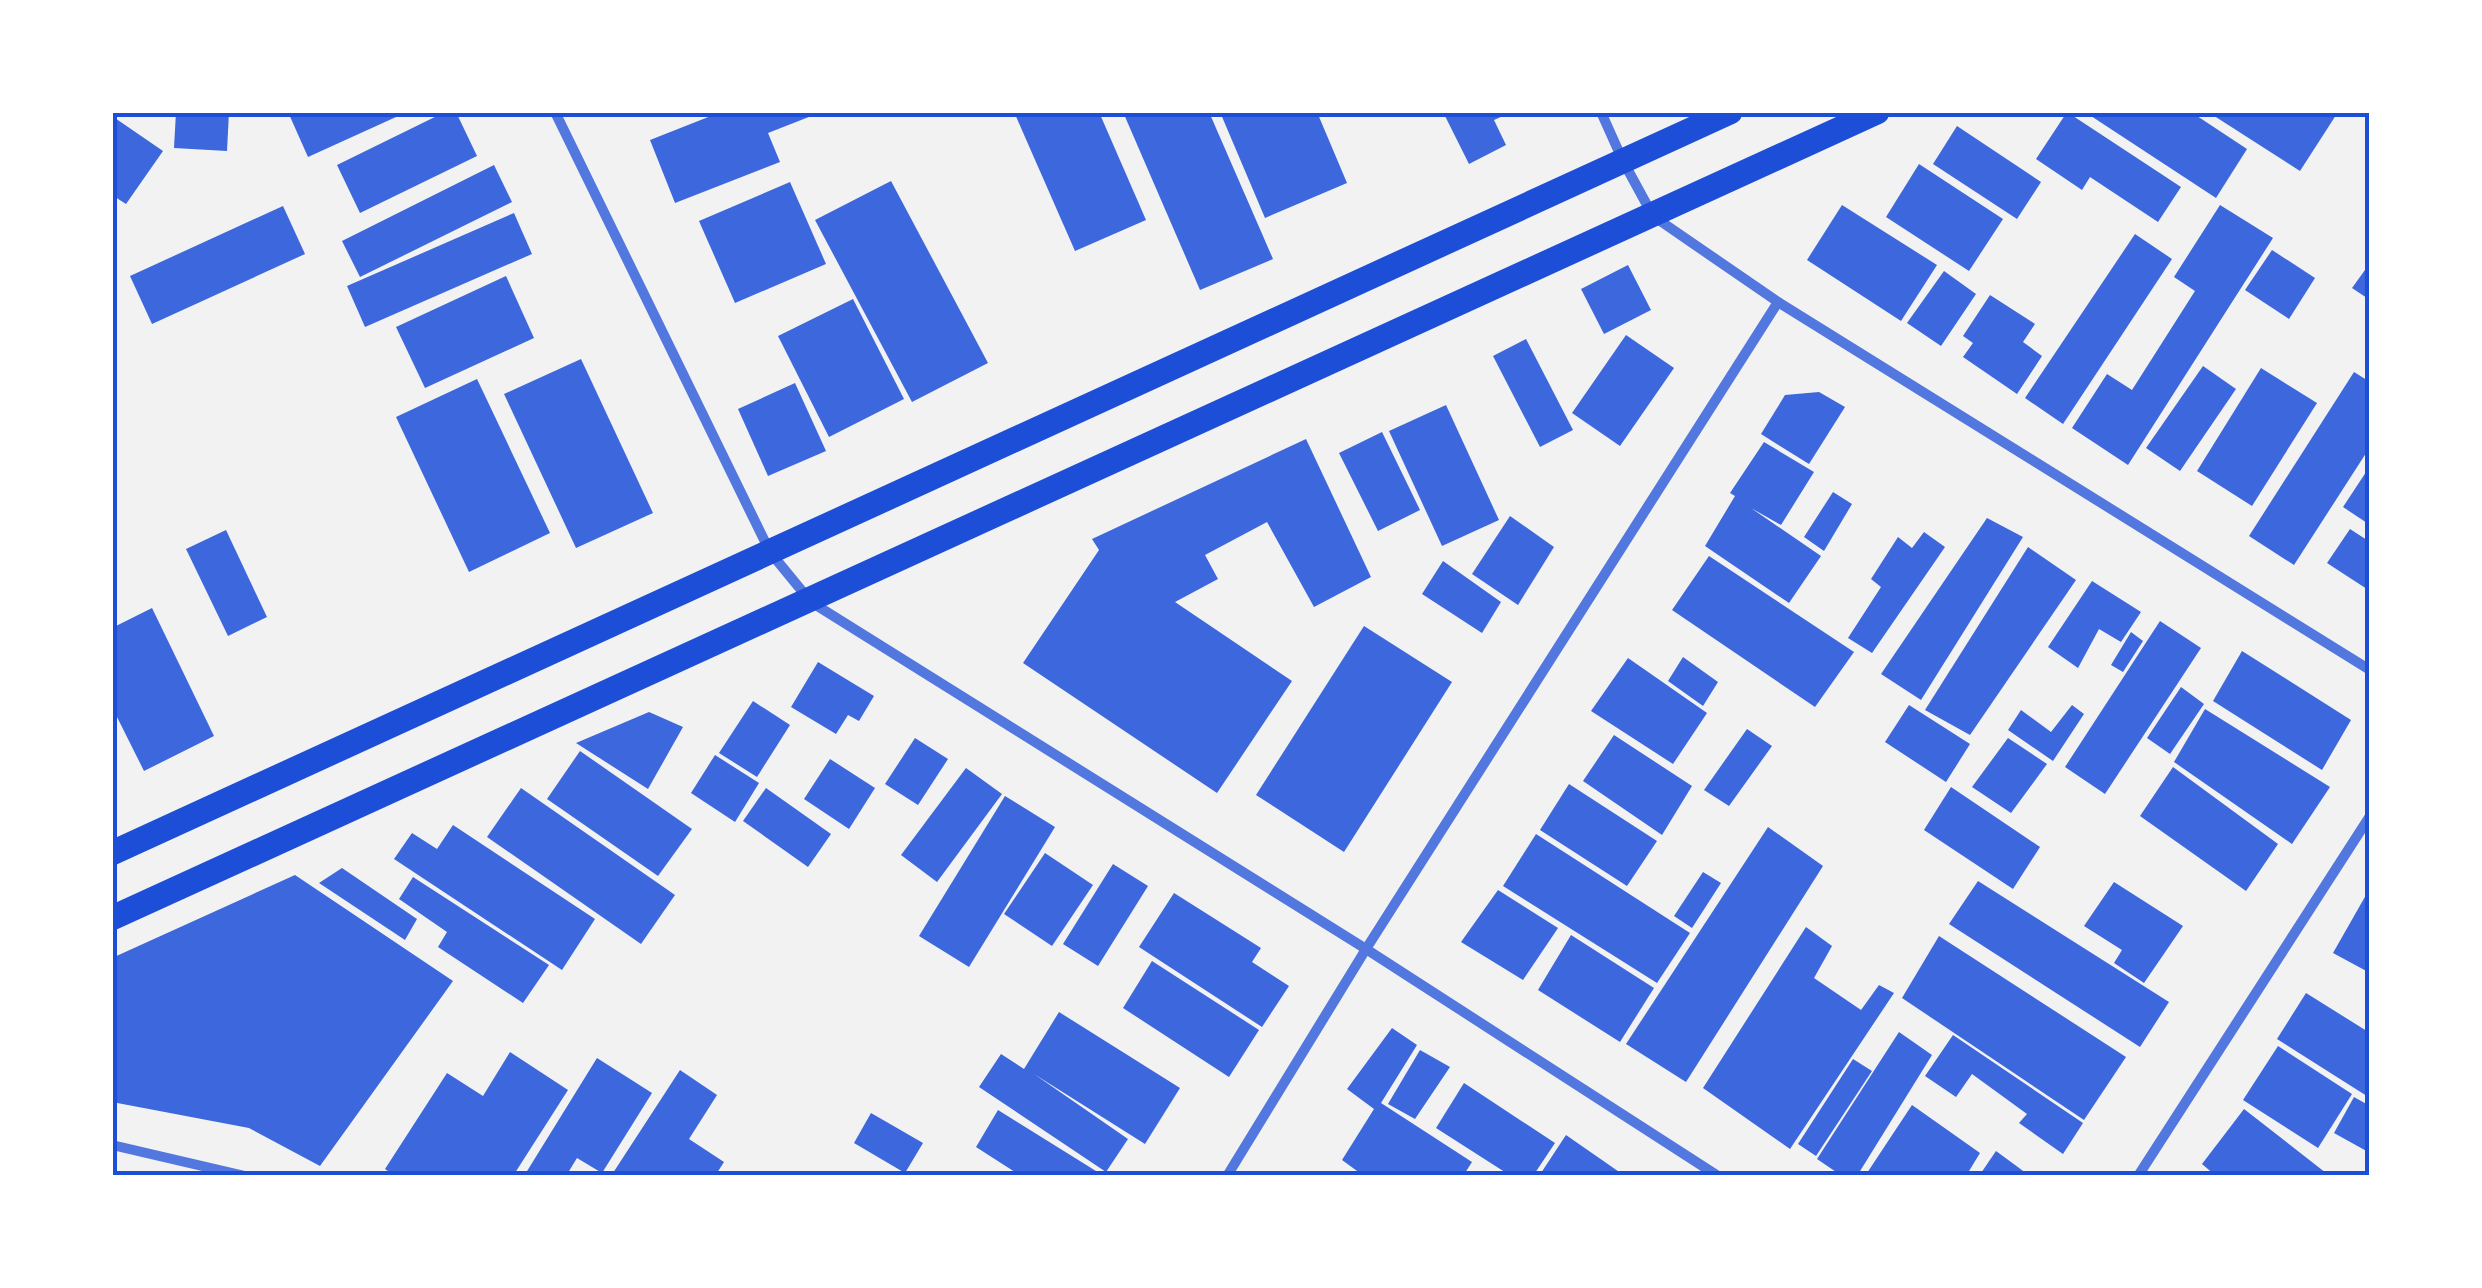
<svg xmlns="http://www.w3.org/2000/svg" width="2482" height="1288" font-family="'IBM Plex Serif',serif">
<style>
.building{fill:#3d67dc}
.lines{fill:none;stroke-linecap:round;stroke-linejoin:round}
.minor{stroke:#5277de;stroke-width:10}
.primary{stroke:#1d4ed8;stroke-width:25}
.neatline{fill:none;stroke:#1d4ed8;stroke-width:4}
</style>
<rect width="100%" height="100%" fill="#f2f2f2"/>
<g class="building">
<path d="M176 112H229L227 151 174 148Z"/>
<path d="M288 112H407L308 157Z"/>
<path d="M445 112H456L477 156 360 213 337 165Z"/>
<path d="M721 112 819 113 768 133 780 162 675 203 650 140Z"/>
<path d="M1014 112H1099L1146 220 1075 251Z"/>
<path d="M1123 112H1209L1273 259 1200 290Z"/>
<path d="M1220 112H1317L1347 183 1265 218Z"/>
<path d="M1443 112H1512L1494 120 1506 145 1469 164Z"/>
<path d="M2067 112 2181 187 2158 222 2090 177 2082 190 2036 159Z"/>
<path d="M2093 112H2191L2247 149 2216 198 2091 116Z"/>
<path d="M2208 112H2338L2300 171Z"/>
<path d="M112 116 163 151 126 204 112 195Z"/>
<path d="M1957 126 2041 182 2017 219 1933 164Z"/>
<path d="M1919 164 2003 219 1969 271 1886 217Z"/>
<path d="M494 165 512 202 360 277 342 241Z"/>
<path d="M891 181 988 363 912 402 815 220Z"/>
<path d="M790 182 826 264 735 303 699 221Z"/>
<path d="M1842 205 1937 265 1901 321 1807 260Z"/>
<path d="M2220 205 2273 238 2128 465 2072 428 2107 374 2132 390 2195 291 2174 277Z"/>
<path d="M283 206 305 254 152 324 130 276Z"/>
<path d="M514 213 532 254 365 327 347 286Z"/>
<path d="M2135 234 2172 259 2063 424 2025 398Z"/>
<path d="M2272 250 2315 278 2289 319 2245 290Z"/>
<path d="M2370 263V300L2352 288Z"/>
<path d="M1628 265 1651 310 1604 334 1581 289Z"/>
<path d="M1944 271 1976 294 1941 346 1907 323Z"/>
<path d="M506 276 534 338 425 388 396 327Z"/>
<path d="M1990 295 2035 324 2023 342 2042 356 2017 394 1963 357 1973 343 1963 336Z"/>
<path d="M853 299 904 399 829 437 778 336Z"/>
<path d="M1626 335 1674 368 1620 446 1572 413Z"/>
<path d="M1526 339 1573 430 1540 447 1493 356Z"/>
<path d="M581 359 653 513 576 548 504 394Z"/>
<path d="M2203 366 2236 389 2180 471 2146 448Z"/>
<path d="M2261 368 2317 403 2252 506 2197 471Z"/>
<path d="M2354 372 2370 382V447L2294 565 2249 536Z"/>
<path d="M477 379 550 533 469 572 396 417Z"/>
<path d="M795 383 826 451 768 476 738 409Z"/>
<path d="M1819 392 1845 407 1809 464 1761 434 1785 395Z"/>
<path d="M1446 405 1499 520 1442 546 1389 431Z"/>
<path d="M1382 432 1420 510 1378 531 1339 453Z"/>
<path d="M1306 439 1371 577 1314 607 1267 522 1205 555 1218 579 1175 602 1292 681 1217 793 1023 663 1099 550 1092 539Z"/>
<path d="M1764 442 1814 472 1781 525 1751 508 1821 556 1789 603 1705 546 1735 496 1730 493Z"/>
<path d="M2370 466V525L2343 507Z"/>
<path d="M1833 492 1852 504 1824 551 1804 537Z"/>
<path d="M1510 516 1554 547 1518 605 1472 574Z"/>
<path d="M1987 518 2023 537 1921 700 1881 674Z"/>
<path d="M2350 529 2370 542V591L2327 563Z"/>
<path d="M226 530 267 617 228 636 186 549Z"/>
<path d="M1924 532 1945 547 1872 653 1848 638 1881 587 1871 579 1898 537 1912 548Z"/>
<path d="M2028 547 2076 580 1970 735 1925 710Z"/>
<path d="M1709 556 1854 652 1815 707 1672 610Z"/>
<path d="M1443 561 1501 602 1482 633 1422 594Z"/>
<path d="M2092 581 2141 612 2121 642 2099 629 2078 668 2048 647Z"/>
<path d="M152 608 214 736 144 771 112 707V628Z"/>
<path d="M2160 621 2201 648 2105 794 2065 767Z"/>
<path d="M1364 626 1452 682 1344 852 1256 795Z"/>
<path d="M2131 632 2143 641 2123 672 2111 665Z"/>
<path d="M2242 651 2351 720 2322 770 2213 701Z"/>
<path d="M1683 657 1718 682 1703 706 1668 681Z"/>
<path d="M1628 658 1707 713 1673 764 1591 711Z"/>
<path d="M818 662 874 696 859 721 848 715 836 734 791 707Z"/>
<path d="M2181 687 2204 704 2170 754 2147 738Z"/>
<path d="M753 701 790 725 757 777 719 753Z"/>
<path d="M1909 705 1970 744 1946 782 1885 742Z"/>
<path d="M2072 705 2084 714 2053 761 2008 730 2021 710 2051 732Z"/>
<path d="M2205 709 2330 787 2292 844 2174 762Z"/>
<path d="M649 712 683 727 648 789 576 743Z"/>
<path d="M1747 729 1772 746 1729 806 1704 790Z"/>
<path d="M1614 735 1692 786 1662 835 1583 781Z"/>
<path d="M915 738 948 759 918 805 885 784Z"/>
<path d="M2008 738 2047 764 2011 813 1972 787Z"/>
<path d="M580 751 692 829 658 876 547 799Z"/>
<path d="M715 755 759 783 735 822 691 793Z"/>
<path d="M830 759 875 788 849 829 804 799Z"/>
<path d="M2173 767 2278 844 2246 891 2140 816Z"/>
<path d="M966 768 1002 794 937 882 901 855Z"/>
<path d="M1569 784 1657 841 1627 886 1540 830Z"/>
<path d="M1951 787 2040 847 2013 889 1924 830Z"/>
<path d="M521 788 675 895 641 944 487 837Z"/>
<path d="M766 788 831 834 808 867 743 821Z"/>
<path d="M1005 796 1055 827 969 967 919 936Z"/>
<path d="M453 825 595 919 562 970 394 859 412 833 437 849Z"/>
<path d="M1768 827 1823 866 1686 1082 1626 1044Z"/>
<path d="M1536 834 1690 933 1657 983 1503 886Z"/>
<path d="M1045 853 1093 885 1052 946 1004 914Z"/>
<path d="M1113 864 1148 886 1098 966 1063 944Z"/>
<path d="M342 868 417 919 405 940 319 883Z"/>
<path d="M1703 872 1721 883 1692 928 1674 916Z"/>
<path d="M295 875 453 981 320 1166 249 1128 112 1102V958Z"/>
<path d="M413 877 549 965 523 1003 438 947 447 932 399 899Z"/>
<path d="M1978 881 2169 1002 2140 1047 1949 924Z"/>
<path d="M2114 882 2183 926 2144 983 2114 963 2122 950 2084 926Z"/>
<path d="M2370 888V973L2333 953Z"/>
<path d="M1498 890 1558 928 1523 980 1461 942Z"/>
<path d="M1174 893 1261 948 1252 962 1289 986 1262 1027 1139 947Z"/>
<path d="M1806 927 1832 946 1814 978 1861 1010 1879 985 1894 993 1790 1149 1703 1088Z"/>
<path d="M1571 935 1654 988 1620 1042 1538 990Z"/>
<path d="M1939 936 2126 1057 2084 1120 1902 998Z"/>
<path d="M1152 961 1259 1030 1229 1077 1123 1008Z"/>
<path d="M2306 993 2370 1033V1098L2277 1039Z"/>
<path d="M1059 1012 1180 1088 1145 1144 1034 1074 1128 1139 1106 1172 979 1087 1001 1054 1024 1069Z"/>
<path d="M1392 1028 1417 1045 1381 1103 1472 1162 1463 1176H1364L1342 1160 1374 1109 1347 1089Z"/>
<path d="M1899 1032 1932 1055 1857 1176H1842L1817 1159Z"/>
<path d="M1953 1035 2083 1123 2063 1154 2019 1123 2027 1114 1972 1074 1956 1097 1925 1076Z"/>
<path d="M2278 1046 2352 1094 2318 1148 2243 1100Z"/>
<path d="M1420 1050 1450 1067 1415 1119 1388 1104Z"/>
<path d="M510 1052 568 1090 513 1176H395L385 1169 447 1073 483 1096Z"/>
<path d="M597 1058 652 1093 602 1173 577 1158 566 1176H524Z"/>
<path d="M1853 1059 1872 1071 1816 1156 1798 1144Z"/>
<path d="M680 1070 717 1095 689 1139 724 1162 715 1176H611Z"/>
<path d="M1464 1083 1555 1143 1533 1176H1511L1436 1128Z"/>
<path d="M2354 1097 2370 1106V1153L2334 1133Z"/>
<path d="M1912 1105 1980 1153 1966 1176H1865Z"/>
<path d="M2244 1109 2326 1173 2324 1176H2216L2202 1164Z"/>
<path d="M998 1110 1104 1176H1021L976 1147Z"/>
<path d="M871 1113 923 1143 905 1173 854 1143Z"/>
<path d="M1566 1135 1625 1176H1539Z"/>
<path d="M1996 1151 2030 1176H1979Z"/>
</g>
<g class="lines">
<g class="minor">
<path d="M555 112 770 552 811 602 1366 949 1718 1176"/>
<path d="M1601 112 1623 161 1653 216 1778 302 2370 670"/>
<path d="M112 1145 245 1176"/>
<path d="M1227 1176 1366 949 1778 302"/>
<path d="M2138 1176 2370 816"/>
</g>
<g class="primary">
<path d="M112 853 1730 112"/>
<path d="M112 918 1877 112"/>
</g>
</g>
<rect width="2482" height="1288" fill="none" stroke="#ffffff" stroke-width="230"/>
<rect x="115" y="115" width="2252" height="1058" class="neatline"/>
</svg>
